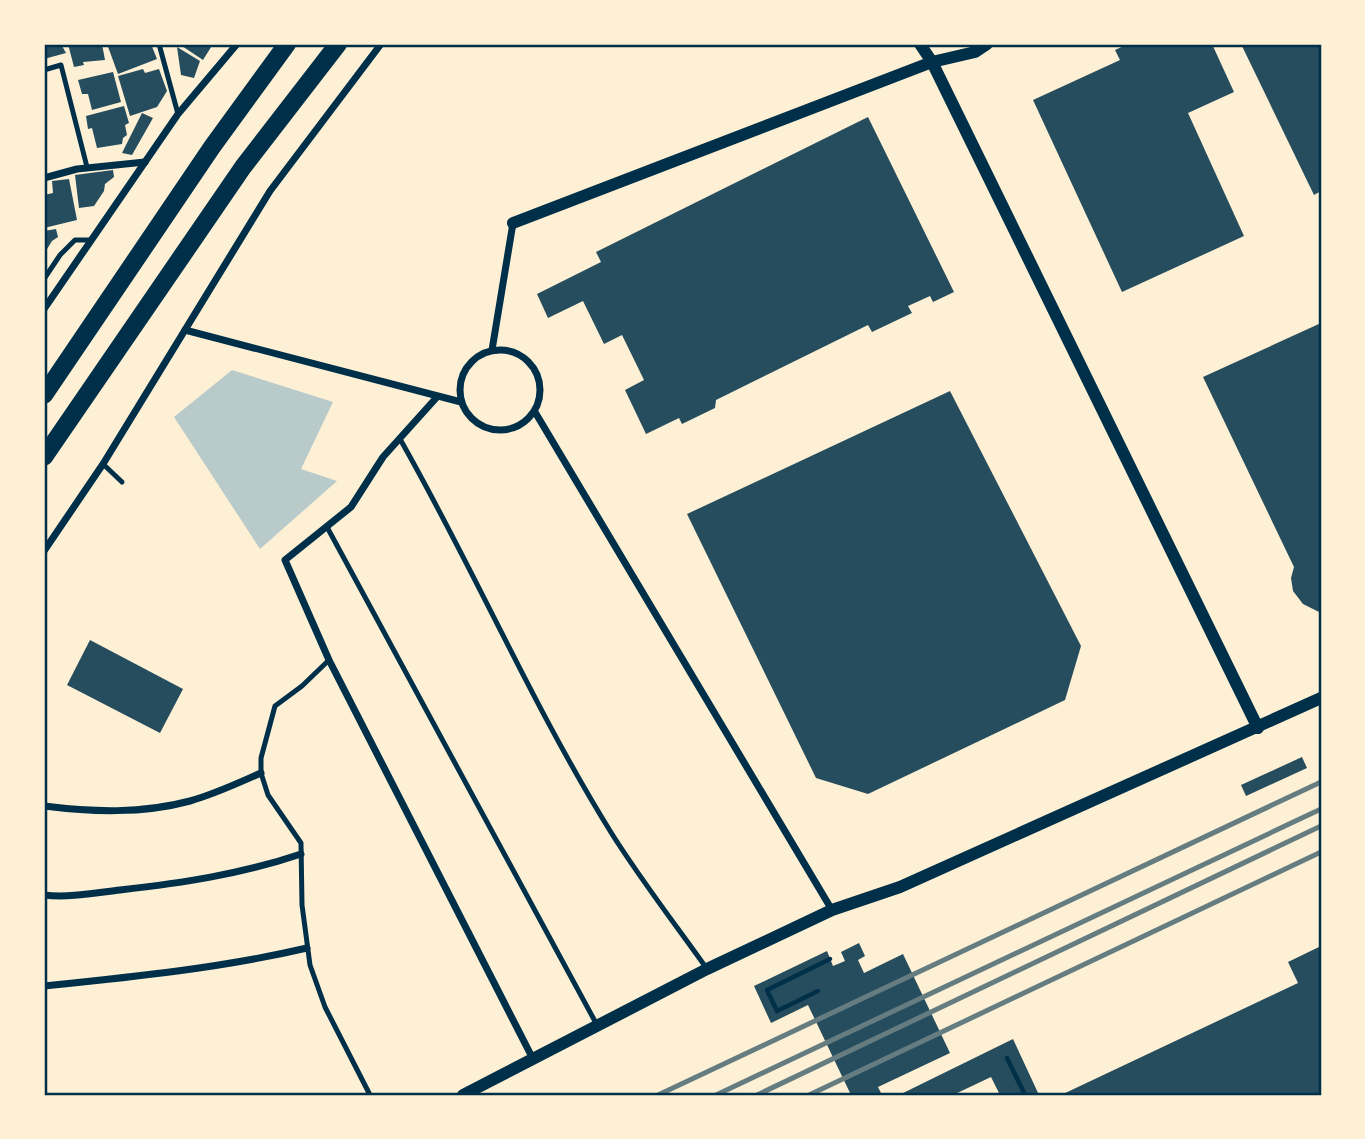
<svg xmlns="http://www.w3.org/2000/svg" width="1365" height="1139" font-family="'Source Serif 4',serif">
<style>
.green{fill:#b9caca}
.building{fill:#264d5e}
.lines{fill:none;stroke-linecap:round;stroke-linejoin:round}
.path{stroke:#003049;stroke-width:4.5}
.service{stroke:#003049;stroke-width:5}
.minor{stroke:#003049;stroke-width:7}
.tertiary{stroke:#003049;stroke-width:12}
.primary{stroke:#003049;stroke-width:18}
.rail{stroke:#657d81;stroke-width:5}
.neatline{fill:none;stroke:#003049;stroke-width:2.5}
</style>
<rect width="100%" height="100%" fill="#fdf0d5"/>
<path class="green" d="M232 370 333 402 301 469 337 481 260 549 174 417Z"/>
<g class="building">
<path d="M44 44H61L66 53 44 59Z"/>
<path d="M68 44H102L105 60 83 62 84 65 74 67Z"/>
<path d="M107 44H151L157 59 118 74Z"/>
<path d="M179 44H213L203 60Z"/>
<path d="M1128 44H1212L1234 92 1188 113 1244 236 1122 292 1033 100 1120 60 1115 50Z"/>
<path d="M1241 44H1321V191L1314 195Z"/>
<path d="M177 47 200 61 194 78 181 75Z"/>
<path d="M143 69 145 73 159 69 167 91 157 107 130 116 118 76Z"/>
<path d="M113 72 121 102 92 110 88 94H82L78 80Z"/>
<path d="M124 106 129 123 125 125 127 135 123 138 122 144 97 148 92 128 88 129 86 116Z"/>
<path d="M142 113 153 118 132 155 122 153Z"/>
<path d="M868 117 954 292 933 302 930 296 908 306 912 313 872 332 868 325 716 400 715 408 682 424 679 418 646 434 625 390 644 380 622 335 604 344 583 301 548 318 537 294 601 262 596 252Z"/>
<path d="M113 170 114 177 105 184 104 191 94 206 79 208 75 175Z"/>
<path d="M69 179 77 220 44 228V195L53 193 52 181Z"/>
<path d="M56 229 58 237 52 241 44 254V231Z"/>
<path d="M1321 323V613L1303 604 1293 591 1291 578 1294 567 1203 377Z"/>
<path d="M950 391 1081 646 1065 700 868 794 816 778 687 514Z"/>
<path d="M90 640 183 689 160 733 67 685Z"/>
<path d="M1302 757 1307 768 1246 796 1241 785Z"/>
<path d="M859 943 865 956 858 960 864 973 903 954 950 1053 878 1087 882 1095H851L808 1005 771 1023 754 986 827 951 833 966 845 961 841 952Z"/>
<path d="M1321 946V1095H1061L1298 983 1288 962Z"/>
<path d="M1013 1039 1039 1095H1000L991 1077 953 1095H899Z"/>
</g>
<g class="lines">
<g class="path">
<path d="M818 991 777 1011 767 990 830 959"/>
<path d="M1007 1058 1025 1095"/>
</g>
<g class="service">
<path d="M159 44 178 114"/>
<path d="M44 70 61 65 87 167"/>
<path d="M44 279 60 255 75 240H91"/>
<path d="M400 439C474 569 533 707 612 834 641 880 675 924 707 969"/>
<path d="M103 464 122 482"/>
<path d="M327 527 597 1025"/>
<path d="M329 660 302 686 275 706 261 758V773L268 795 301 843 302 905 310 965 325 1007 370 1095"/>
</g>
<g class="minor">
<path d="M44 178 77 169 145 162"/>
<path d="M44 309 178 114 237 44"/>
<path d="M185 330 461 402"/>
<circle cx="500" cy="390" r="40"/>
<path d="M492 350 513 223"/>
<path d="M437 397 383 457 351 507 285 560 329 660 533 1059"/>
<path d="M535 412 832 910"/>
<path d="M44 551 103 464 270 191 381 44"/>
<path d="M44 806C92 812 142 814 190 801 215 794 238 783 261 773"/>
<path d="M44 895C68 898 95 893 120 890 182 883 242 874 301 854"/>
<path d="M44 986C132 977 221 968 307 948"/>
</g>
<g class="tertiary">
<path d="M920 44 932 62 1258 728"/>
<path d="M513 223 932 62 975 52 987 44"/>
<path d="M463 1095 707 969 832 910 900 887 1321 698"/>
</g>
<g class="primary">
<path d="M44 395 212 147 287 44"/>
<path d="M44 457 243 167 338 44"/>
</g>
<g class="rail">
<path d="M658 1095 1321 782"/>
<path d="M716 1095 1321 809"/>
<path d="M757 1095 1321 826"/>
<path d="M809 1095 1321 852"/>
</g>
</g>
<rect width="1365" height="1139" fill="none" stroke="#fdf0d5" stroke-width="91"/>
<rect x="46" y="46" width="1274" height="1048" class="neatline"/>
</svg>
